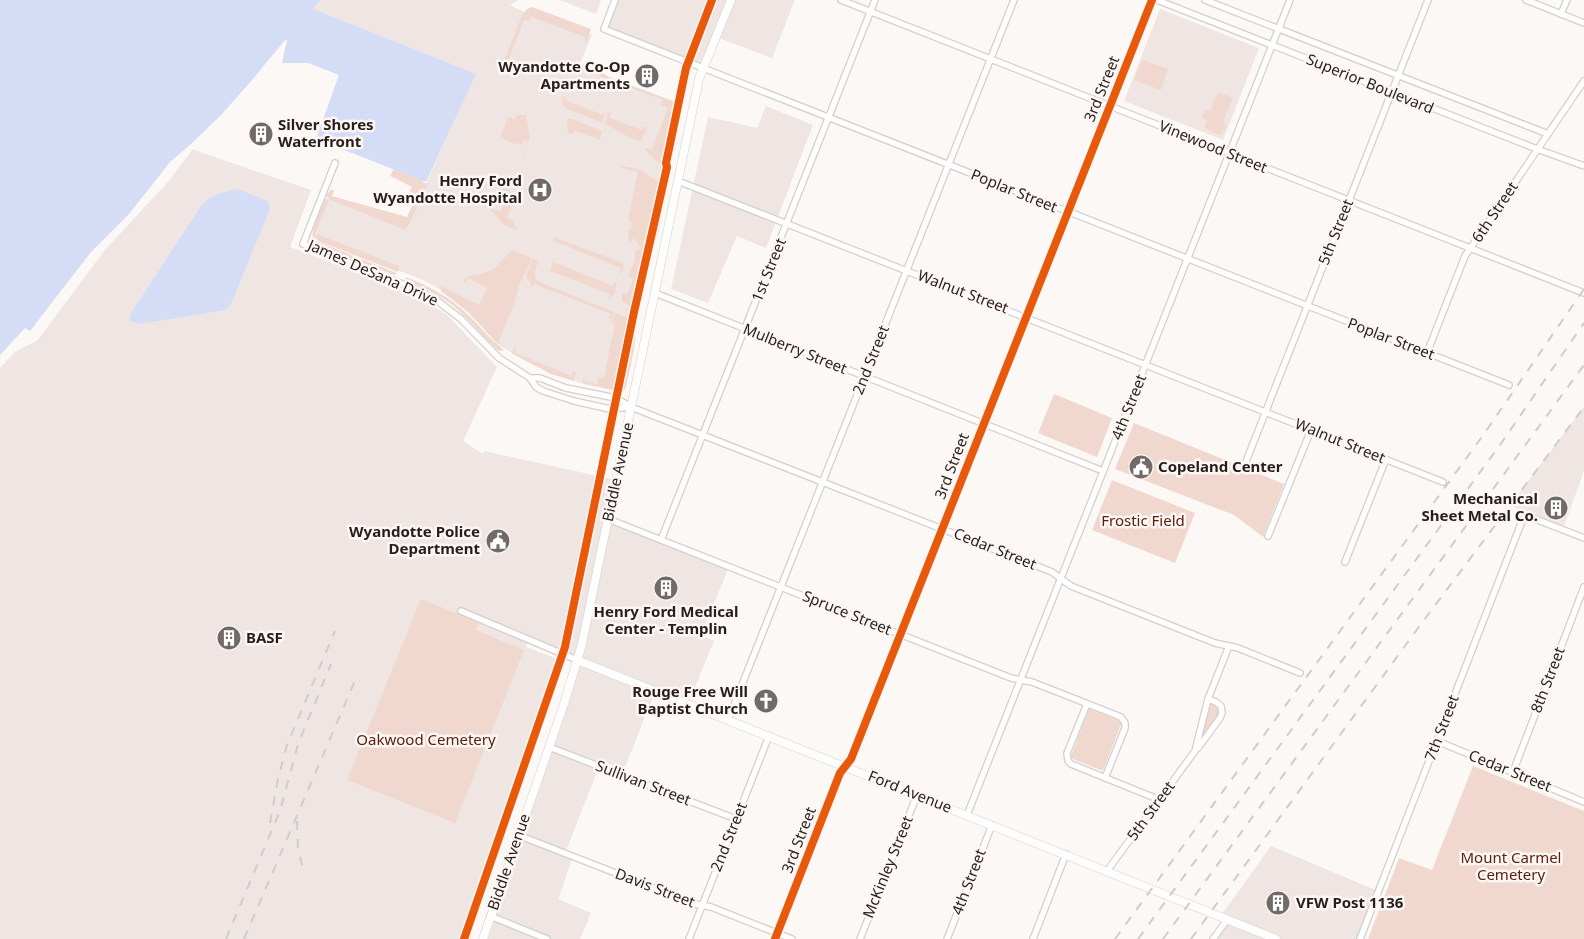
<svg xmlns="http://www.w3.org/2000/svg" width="1584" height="939" font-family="'Noto Sans',sans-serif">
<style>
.built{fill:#efe5e2;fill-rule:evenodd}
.green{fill:#f1d8cf}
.water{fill:#d5dcf5}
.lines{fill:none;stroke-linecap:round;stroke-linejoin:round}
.street-casing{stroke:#d5cfcc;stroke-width:8}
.secondary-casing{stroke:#d5cfcc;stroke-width:9}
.street{stroke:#fefefe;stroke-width:5.5}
.secondary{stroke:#fefefe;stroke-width:8}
.rail{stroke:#cecdcc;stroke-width:2;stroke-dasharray:9 9;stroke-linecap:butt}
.cycleway-casing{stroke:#fcf7f5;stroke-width:11}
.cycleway{stroke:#e8590c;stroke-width:8}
.labels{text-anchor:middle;stroke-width:5;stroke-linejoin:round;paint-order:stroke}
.poi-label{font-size:15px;font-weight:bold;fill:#271e1b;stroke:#fcf7f5;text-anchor:end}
.street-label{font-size:15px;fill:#271e1b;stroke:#fcf7f5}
.park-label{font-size:15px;fill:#5c200c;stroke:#fcf7f5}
</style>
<rect width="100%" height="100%" fill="#fbf8f6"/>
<g class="built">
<path d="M320 0H518L510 5 526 13 533 12 592 34 579 66 674 104 668 142 615 390 587 385 554 374 523 359 502 347 494 340 456 298 423 280 313 237 329 198 406 228 475 75 312 9Z"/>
<path d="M560 0H601L596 14Z"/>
<path d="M615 0H795L772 58 716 37 704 68 604 29Z"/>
<path d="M1160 9 1259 48 1223 140 1124 101Z"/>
<path d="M766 106 813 125 766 248 737 236 708 303 671 289 708 117 757 128Z"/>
<path d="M193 149 200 152 311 190 290 247 418 297 446 314 497 367 463 441 483 454 484 451 616 480 608 519 729 567 701 635 714 641 688 704 655 691 622 775 599 767 565 853 573 857 558 899 591 913 580 939H483L577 661 528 640 526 647 560 660 464 939H0V368L15 352 38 340 104 251 168 182ZM478 623 475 630 347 780Z"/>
<path d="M1584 407V471L1563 529 1537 519 1510 505Z"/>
<path d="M1271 846 1378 891 1360 939H1213L1227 920 1220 917Z"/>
</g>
<g class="green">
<path d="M532 7 591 29 587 40 586 42 585 41V37L531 17 529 21 524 20 504 72 500 71 522 15 527 9Z"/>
<path d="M1144 60 1168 69 1161 90 1134 80 1141 62Z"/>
<path d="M599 71 609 77 678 103 666 167 659 163 644 149 646 148 652 149 668 108 661 105V99L597 75Z"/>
<path d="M1218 92 1233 98 1223 122 1226 126 1222 134C1217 135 1207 131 1205 126L1207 120 1202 118 1205 110 1210 111Z"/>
<path d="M564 96H566L565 100 603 115 605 111 603 123 565 108 562 103Z"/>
<path d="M608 112 611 113 610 118 642 130 644 127H647L641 141C633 142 615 128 605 124Z"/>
<path d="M517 115H526L530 138 523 156H522L528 142 524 140 522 145 518 143 517 145 500 138 508 117 515 119Z"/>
<path d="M568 119H572L602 131 600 140 576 131 572 134H569C567 130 566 123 568 119Z"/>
<path d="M622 166 639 169 655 180 661 183 643 271 634 305H628L622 301V293L627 294 633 279 629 276 635 259V251L641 248 634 238 631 242 629 241 628 232 632 227 631 223 628 221 638 172 622 168Z"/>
<path d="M394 168 423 179V182L427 184 411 221 405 230 331 200 326 196C328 193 330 189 334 190L332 196 407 217 417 196 409 193 412 187 390 176Z"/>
<path d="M503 180 506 181 509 190 519 204V206L513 204 507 218 514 221V226L518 229C504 228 502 223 494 213 491 209 484 208 480 204L500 212 505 201 500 199 504 190 500 189Z"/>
<path d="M663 186 667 187V189L658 233 649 257 641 296 637 303Z"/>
<path d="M326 198 329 200 315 234 316 241 397 273 394 275 314 244C308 233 321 210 326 198Z"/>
<path d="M317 234 399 266 398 272 318 241 316 238Z"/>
<path d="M553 237 623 263 624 266 622 272 619 274 621 268 554 241Z"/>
<path d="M513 250 532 258 520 283 514 304 498 344 468 312 441 291V286L479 305 487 288 468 278 465 282 462 280C471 273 480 276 489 271 499 266 505 256 513 250Z"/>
<path d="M555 257 554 262 613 286 616 281C617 287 614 297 609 299L610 294 550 271 548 275Z"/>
<path d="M533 259 539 260C536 268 531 276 539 282L614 312 612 319H609L611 314 534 284 532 287 526 275Z"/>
<path d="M406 277C429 286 450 297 468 315 481 327 491 340 504 350L499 351C483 338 472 322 457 309 442 296 424 288 406 280Z"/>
<path d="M616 313 631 319 617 391 582 383 585 375 584 381 597 384 599 377 604 378 615 323 610 322 613 320Z"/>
<path d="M633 321C640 335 629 371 626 387L623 392 619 391Z"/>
<path d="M516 347 515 353 572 376 573 371 576 372 574 381 551 374 513 354 512 353 514 348Z"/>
<path d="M1054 394 1112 418 1097 457 1038 433Z"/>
<path d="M1134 423 1284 484 1263 537 1234 515 1115 469Z"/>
<path d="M1112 480 1195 513 1175 563 1092 530Z"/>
<path d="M421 599 478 622 476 630 524 650 455 823 347 780Z"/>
<path d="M1208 699 1216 702 1222 713 1195 751Z"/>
<path d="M1089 709 1122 722 1103 771 1070 758Z"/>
<path d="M1473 766 1584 811V939H1368L1399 858 1432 870Z"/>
</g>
<g class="water">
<path d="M0 0H320L313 9 476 74 426 182 316 139 339 75 308 63H282L287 40 286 39 247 86 221 115 191 144 170 162 129 214 91 252 30 331 25 328 0 355Z"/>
<path d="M237 189 268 201 270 209 230 306 225 310 139 324 130 321V315L201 206C211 195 223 192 237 189Z"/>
</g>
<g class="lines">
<defs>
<g id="street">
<path d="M615 0 604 29 1509 385"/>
<path d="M841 0 1584 293"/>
<path d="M1157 0 1537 149 1584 166"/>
<path d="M1205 0 1548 134"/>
<path d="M1526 0 1584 23"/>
<path d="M1561 14 1567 0"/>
<path d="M335 163 303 244 415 289 435 299 461 319 499 358 530 378 536 387 543 391 574 401 610 409 631 407"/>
<path d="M678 181 1443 482"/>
<path d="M655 293 1103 471"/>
<path d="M1427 353 1465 256 1584 81"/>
<path d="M530 378H540L566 388 616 398 631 407 1052 572 1071 586 1215 643 1238 648 1300 673"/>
<path d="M1245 464 1428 0"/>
<path d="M608 519 1011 678 1032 682 1121 717 1125 723V728L1105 778"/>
<path d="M1268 536 1311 430"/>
<path d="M661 540 875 0"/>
<path d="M1345 562 1386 459"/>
<path d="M461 611 577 660"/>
<path d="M1087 704 1067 753 1068 761 1071 764 1160 800"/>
<path d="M728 720 1014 0"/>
<path d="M1437 741 1584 802"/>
<path d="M549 747 736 819"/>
<path d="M1198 748 1220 718 1222 713 1221 706 1216 702 1208 699"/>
<path d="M1513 772 1584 587"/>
<path d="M967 815 1290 0"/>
<path d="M518 835 695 904 711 907 792 939"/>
<path d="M1107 871 1195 751 1208 699 1229 646"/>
<path d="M490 916 547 939"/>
<path d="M689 939 769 736"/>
<path d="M775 939 840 773 851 759 1152 0"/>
<path d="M860 939 917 795"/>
<path d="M947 939 992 825"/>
<path d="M1033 939 1066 854"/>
<path d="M1213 939 1227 920"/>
<path d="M1360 939 1522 521 1525 517H1530L1584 538"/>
</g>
<g id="secondary">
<path d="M577 660 1276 939"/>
<path d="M483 939 564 704 582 644 699 79 731 0"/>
</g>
</defs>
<use href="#street" class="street-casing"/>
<use href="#secondary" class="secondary-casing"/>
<use href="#street" class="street"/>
<use href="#secondary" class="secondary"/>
<g class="rail">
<path d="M297 821 298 850 303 868"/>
<path d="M270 823 278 779 287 745 335 631"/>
<path d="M226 939 280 811 298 744 331 664"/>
<path d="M244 939 357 676"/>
<path d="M1115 939 1484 434 1584 289"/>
<path d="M1138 939 1500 445 1584 323"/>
<path d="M1163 939 1584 365"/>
<path d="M1191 939 1421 624 1584 407"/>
</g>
<defs>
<g id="cycleway">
<path d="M464 939 565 647 634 312 667 167 666 163 686 68 712 0"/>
<path d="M775 939 840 773 851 759 1152 0"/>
</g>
</defs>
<use href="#cycleway" class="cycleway-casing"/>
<use href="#cycleway" class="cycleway"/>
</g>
<defs>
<symbol id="building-disc" viewBox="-11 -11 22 22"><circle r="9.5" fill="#716a68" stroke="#fcf7f5"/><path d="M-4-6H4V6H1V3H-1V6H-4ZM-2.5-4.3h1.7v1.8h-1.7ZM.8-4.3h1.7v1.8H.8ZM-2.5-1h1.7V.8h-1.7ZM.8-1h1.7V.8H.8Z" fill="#fff"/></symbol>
<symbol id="hospital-disc" viewBox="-11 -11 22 22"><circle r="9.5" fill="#716a68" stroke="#fcf7f5"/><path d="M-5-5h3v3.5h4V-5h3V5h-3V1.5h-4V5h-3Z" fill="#fff"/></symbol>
<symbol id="civic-disc" viewBox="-11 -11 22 22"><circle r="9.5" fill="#716a68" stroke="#fcf7f5"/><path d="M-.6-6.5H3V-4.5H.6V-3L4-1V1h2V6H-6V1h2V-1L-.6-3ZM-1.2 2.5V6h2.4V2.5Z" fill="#fff"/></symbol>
<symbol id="church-disc" viewBox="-11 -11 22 22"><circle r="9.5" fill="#716a68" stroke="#fcf7f5"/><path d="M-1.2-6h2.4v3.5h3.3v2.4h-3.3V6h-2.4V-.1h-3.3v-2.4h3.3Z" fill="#fff"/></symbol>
</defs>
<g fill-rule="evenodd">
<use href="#building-disc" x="633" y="62" width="28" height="28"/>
<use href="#building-disc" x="247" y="120" width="28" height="28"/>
<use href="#hospital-disc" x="526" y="176" width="28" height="28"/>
<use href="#civic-disc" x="1127" y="453" width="28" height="28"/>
<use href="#building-disc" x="1542" y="494" width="28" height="28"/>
<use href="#civic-disc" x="484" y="527" width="28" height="28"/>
<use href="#building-disc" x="652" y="574" width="28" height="28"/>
<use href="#building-disc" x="215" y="624" width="28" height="28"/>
<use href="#church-disc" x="752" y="687" width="28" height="28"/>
<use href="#building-disc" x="1264" y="889" width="28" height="28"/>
</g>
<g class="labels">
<g class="poi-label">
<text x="630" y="72">Wyandotte Co-Op<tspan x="630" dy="17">Apartments</tspan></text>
<text x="278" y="130" text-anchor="start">Silver Shores<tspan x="278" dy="17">Waterfront</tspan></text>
<text x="522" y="186">Henry Ford<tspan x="522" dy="17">Wyandotte Hospital</tspan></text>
<text x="1158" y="472" text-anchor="start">Copeland Center</text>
<text x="1538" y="504">Mechanical<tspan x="1538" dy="17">Sheet Metal Co.</tspan></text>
<text x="480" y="537">Wyandotte Police<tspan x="480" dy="17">Department</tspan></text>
<text x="666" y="617" text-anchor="middle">Henry Ford Medical<tspan x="666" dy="17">Center - Templin</tspan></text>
<text x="246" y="643" text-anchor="start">BASF</text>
<text x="748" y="697">Rouge Free Will<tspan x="748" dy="17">Baptist Church</tspan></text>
<text x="1296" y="908" text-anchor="start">VFW Post 1136</text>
</g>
<g class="street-label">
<text transform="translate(1370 84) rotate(22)" y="5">Superior Boulevard</text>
<text transform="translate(1102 89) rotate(-68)" y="5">3rd Street</text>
<text transform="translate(1213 147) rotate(22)" y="5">Vinewood Street</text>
<text transform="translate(1014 191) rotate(22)" y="5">Poplar Street</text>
<text transform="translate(1495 212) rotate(-56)" y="5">6th Street</text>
<text transform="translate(1336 232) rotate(-68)" y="5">5th Street</text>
<text transform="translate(769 270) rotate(-68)" y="5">1st Street</text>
<text transform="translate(373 273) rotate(24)" y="5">James DeSana Drive</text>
<text transform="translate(963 292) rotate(21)" y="5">Walnut Street</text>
<text transform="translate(1391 339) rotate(21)" y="5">Poplar Street</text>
<text transform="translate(795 349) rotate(22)" y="5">Mulberry Street</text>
<text transform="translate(871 360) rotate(-68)" y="5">2nd Street</text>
<text transform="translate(1129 407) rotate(-68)" y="5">4th Street</text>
<text transform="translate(1340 441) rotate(22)" y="5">Walnut Street</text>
<text transform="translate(952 466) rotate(-69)" y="5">3rd Street</text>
<text transform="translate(618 472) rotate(-78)" y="5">Biddle Avenue</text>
<text transform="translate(995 549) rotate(22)" y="5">Cedar Street</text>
<text transform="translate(847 613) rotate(22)" y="5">Spruce Street</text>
<text transform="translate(1548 680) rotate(-69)" y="5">8th Street</text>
<text transform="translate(1442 728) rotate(-69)" y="5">7th Street</text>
<text transform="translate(1510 771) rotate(22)" y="5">Cedar Street</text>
<text transform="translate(643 783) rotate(21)" y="5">Sullivan Street</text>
<text transform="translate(910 792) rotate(22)" y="5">Ford Avenue</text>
<text transform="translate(1151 811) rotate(-54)" y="5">5th Street</text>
<text transform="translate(729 837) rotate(-68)" y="5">2nd Street</text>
<text transform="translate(799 840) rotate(-69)" y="5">3rd Street</text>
<text transform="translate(509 862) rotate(-71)" y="5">Biddle Avenue</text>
<text transform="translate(888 867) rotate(-68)" y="5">McKinley Street</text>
<text transform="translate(969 882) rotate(-69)" y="5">4th Street</text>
<text transform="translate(655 888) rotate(21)" y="5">Davis Street</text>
</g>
<g class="park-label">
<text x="1143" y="526">Frostic Field</text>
<text x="426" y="745">Oakwood Cemetery</text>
<text x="1511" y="863">Mount Carmel<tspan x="1511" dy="17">Cemetery</tspan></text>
</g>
</g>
</svg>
